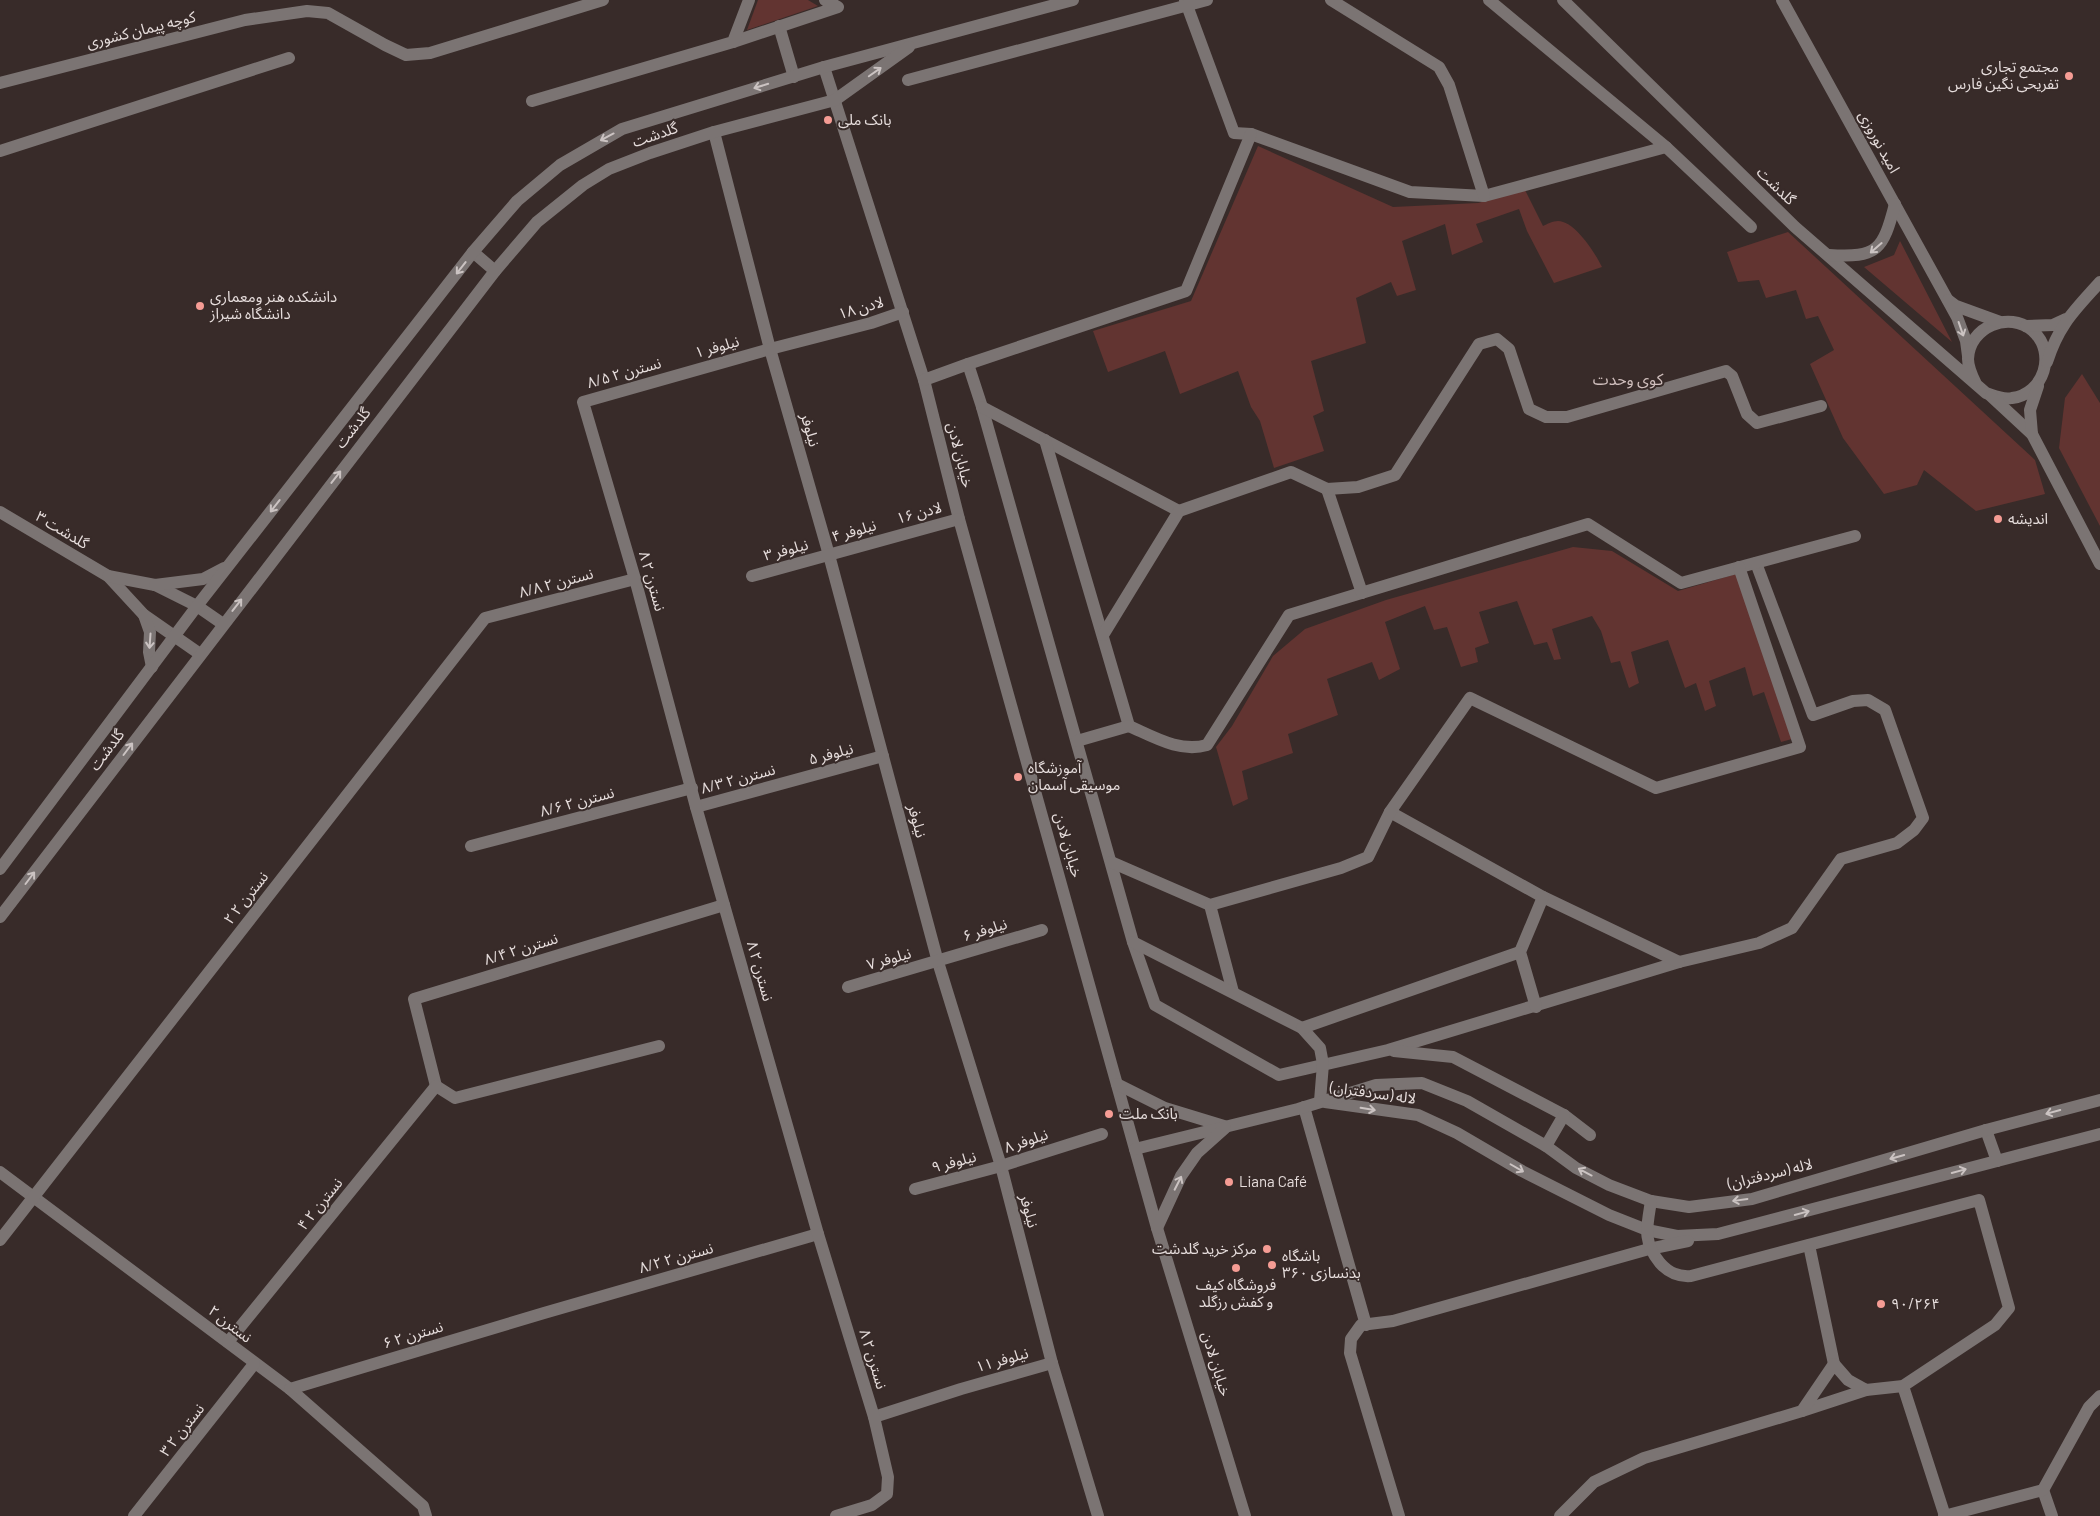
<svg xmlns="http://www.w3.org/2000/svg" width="2100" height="1516" font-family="Barlow,'Noto Sans Arabic',sans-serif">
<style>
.green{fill:#623431}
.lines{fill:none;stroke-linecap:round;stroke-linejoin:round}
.minor{stroke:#7b7473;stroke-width:12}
.oneway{stroke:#cbc3c2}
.poi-dot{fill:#f59c94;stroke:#382b29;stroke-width:2}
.labels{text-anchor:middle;stroke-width:4;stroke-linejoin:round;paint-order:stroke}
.street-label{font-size:15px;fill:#e6dddc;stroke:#382b29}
.poi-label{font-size:15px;fill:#e6dddc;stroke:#382b29;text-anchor:start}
.neighbourhood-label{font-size:16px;fill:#cfbebc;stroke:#382b29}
</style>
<rect width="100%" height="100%" fill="#382b29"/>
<g class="green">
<path d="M758 0H808L818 6 747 30Z"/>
<path d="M1258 146 1393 207 1478 203 1525 190 1543 226C1547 224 1553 221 1558 221 1575 221 1595 253 1602 267L1554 283 1527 231 1519 209 1476 224 1483 242 1452 255 1445 224 1402 241 1416 290 1397 296 1391 282 1356 298 1366 343 1311 361 1324 411 1313 416 1324 451 1274 468 1260 421 1251 407 1238 371 1180 394 1165 351 1108 372 1093 331 1191 301Z"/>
<path d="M1788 232 2035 460 2045 494 1976 511 1924 470 1917 485 1884 494 1843 438 1810 364 1834 350 1818 316 1806 319 1796 290 1766 298 1759 280 1738 282 1727 252Z"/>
<path d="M1900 241 1952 342 1864 267 1894 255Z"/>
<path d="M2082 374 2100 403V526L2059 448 2065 398Z"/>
<path d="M1573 547 1612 551 1678 591 1736 574 1792 739 1781 742 1764 692 1753 696 1745 667 1709 681 1716 706 1705 711 1696 683 1685 688 1668 640 1631 652 1639 683 1629 688 1620 661 1611 663 1601 631 1592 616 1552 629 1561 659 1554 660 1547 642 1534 645 1517 601 1479 612 1489 643 1475 648 1478 662 1461 667 1447 627 1434 630 1425 606 1385 622 1400 669 1379 680 1372 662 1327 679 1338 715 1288 734 1293 753 1242 771 1248 799 1233 806 1216 747 1232 726 1273 656 1305 629 1386 600Z"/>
</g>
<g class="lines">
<g class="minor">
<path d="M1185 0 1234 133 1251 134 1410 192 1484 196 1666 147 1489 0"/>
<path d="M1331 0 1439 67 1449 85 1484 196"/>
<path d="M1563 0 1795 227 1986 393C1995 396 2003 400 2012 398 2044 394 2057 353 2033 331 2009 310 1969 327 1968 359 1968 368 1972 376 1976 384"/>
<path d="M1782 0 1957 317 1966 341 1968 356"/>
<path d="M779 26 794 77"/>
<path d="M733 42 838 7 825 0"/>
<path d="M824 67 924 380 959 519 1157 1228 1245 1516"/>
<path d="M908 80 1207 0"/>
<path d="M0 83 245 20 307 11 328 13 385 45 406 55 430 53 603 0"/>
<path d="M532 101 733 42 749 0"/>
<path d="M714 132 770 349 829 555 938 962 1001 1166 1052 1363 1098 1516"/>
<path d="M1666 147 1751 227"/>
<path d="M0 151 289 58"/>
<path d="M473 252 495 271"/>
<path d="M1829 255C1878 258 1883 250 1895 204"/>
<path d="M1948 300 1956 306 2000 322"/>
<path d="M2026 326 2053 325 2066 319"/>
<path d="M2047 362C2059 324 2075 310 2100 282"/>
<path d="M968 364 982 407 1133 942 1155 1005 1279 1075 1388 1050 1679 962 1759 943 1792 928 1841 859 1897 843 1914 830 1923 818 1885 710 1868 700 1853 701 1813 715 1756 563"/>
<path d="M924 380 968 364 1186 291 1251 134"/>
<path d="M1991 396 2032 434 2100 564"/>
<path d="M982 407 1179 511"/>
<path d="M2032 434 2030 410 2038 386"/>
<path d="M1045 440 1129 726C1154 737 1180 753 1207 745L1289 615 1588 524 1681 583 1855 536"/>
<path d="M1327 489 1362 593"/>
<path d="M0 512 108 576 144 615 200 654"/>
<path d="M108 576 155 585 197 606 223 624"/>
<path d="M752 576 959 519"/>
<path d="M155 585 203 579 224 568"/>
<path d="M144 615 150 632 149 652 152 667"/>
<path d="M1103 635 1179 511 1291 472 1327 489 1358 487 1395 475 1479 344 1497 339 1509 349 1529 409 1546 417H1567L1726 371 1732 376 1747 414 1757 423 1821 406"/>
<path d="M1077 741 1129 726"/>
<path d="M696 807 883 756"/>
<path d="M1390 812 1543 897 1679 962"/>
<path d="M471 846 692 788"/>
<path d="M1111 862 1210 905 1341 868 1368 857 1390 812 1470 698 1656 788 1800 747 1739 567"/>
<path d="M0 869 197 606 473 252 517 201 560 165 622 129 824 67 1073 0"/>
<path d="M1210 905 1233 992"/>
<path d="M0 917 495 271 537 222 583 185 609 169 650 153 714 132 835 100 909 47"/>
<path d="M1133 942 1302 1028 1320 1048 1323 1064 1320 1101"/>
<path d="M848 987 1042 930"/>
<path d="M1536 1007 1520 952 1543 897"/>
<path d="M1302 1028 1520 952"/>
<path d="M1394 1051 1453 1057 1564 1115 1590 1135"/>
<path d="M1117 1084 1165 1108 1224 1126"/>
<path d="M436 1086 414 999 724 905"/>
<path d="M436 1086 455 1098 659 1046"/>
<path d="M1325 1102 1418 1115 1457 1133 1522 1171 1609 1215 1647 1230 1677 1236 1718 1234 2100 1134"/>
<path d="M1304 1107 1366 1325"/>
<path d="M1986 1130 1997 1161"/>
<path d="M1546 1146 1564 1115"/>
<path d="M1135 1149 1298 1109 1376 1085 1422 1083 1467 1101 1546 1146 1576 1168 1609 1185 1651 1201 1689 1207 1752 1199 1986 1130 2100 1100"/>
<path d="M0 1172 290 1389 423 1506 426 1516"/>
<path d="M915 1189 1001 1166 1102 1134"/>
<path d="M1157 1228 1181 1176 1197 1153 1225 1128"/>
<path d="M0 1240 485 618 635 579"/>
<path d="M1809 1245 1834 1364"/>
<path d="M228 1342 436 1086"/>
<path d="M1903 1386 1945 1516"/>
<path d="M290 1389 544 1313 818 1234"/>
<path d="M1802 1411 1866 1390"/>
<path d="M874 1417 961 1389 1052 1363"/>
<path d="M2043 1490 2052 1516"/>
<path d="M134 1516 254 1364"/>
<path d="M836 1516 872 1505 887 1494 888 1477 874 1417 818 1234 696 807 635 579 583 402 770 349 871 323 903 312"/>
<path d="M1399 1516 1350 1353 1351 1339 1361 1325 1393 1321 1649 1249 1688 1241"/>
<path d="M1560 1516 1594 1482 1644 1458 1802 1411 1834 1364 1848 1380 1866 1390 1903 1386 1995 1325 2009 1308 1979 1200 1691 1276C1678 1277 1669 1273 1660 1263 1642 1241 1647 1227 1651 1201"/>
<path d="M1944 1516 2043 1490 2089 1407 2100 1396"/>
</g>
</g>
<defs><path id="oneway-shaft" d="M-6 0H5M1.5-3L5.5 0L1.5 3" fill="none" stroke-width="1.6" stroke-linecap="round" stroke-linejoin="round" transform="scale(1.25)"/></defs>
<g class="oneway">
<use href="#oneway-shaft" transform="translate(875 72) rotate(-35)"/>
<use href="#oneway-shaft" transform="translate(761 86) rotate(163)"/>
<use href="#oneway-shaft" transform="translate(607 137) rotate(152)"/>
<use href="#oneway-shaft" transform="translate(1876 248) rotate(139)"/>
<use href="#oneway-shaft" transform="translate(461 268) rotate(128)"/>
<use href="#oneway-shaft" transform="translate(1961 329) rotate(71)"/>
<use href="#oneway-shaft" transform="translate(336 477) rotate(-52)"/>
<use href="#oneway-shaft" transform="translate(275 506) rotate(128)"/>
<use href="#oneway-shaft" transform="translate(237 605) rotate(-52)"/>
<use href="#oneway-shaft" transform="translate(150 641) rotate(94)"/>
<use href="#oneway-shaft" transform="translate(128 749) rotate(-53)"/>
<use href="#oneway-shaft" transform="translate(30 878) rotate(-53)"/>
<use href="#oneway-shaft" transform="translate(1368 1109) rotate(9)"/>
<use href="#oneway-shaft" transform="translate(2053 1112) rotate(165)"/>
<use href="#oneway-shaft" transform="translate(1897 1157) rotate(164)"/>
<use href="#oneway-shaft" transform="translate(1517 1168) rotate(30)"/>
<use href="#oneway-shaft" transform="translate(1959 1171) rotate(-15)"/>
<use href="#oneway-shaft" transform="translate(1585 1172) rotate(-152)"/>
<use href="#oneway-shaft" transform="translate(1178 1183) rotate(-63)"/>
<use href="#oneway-shaft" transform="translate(1740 1200) rotate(172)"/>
<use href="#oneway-shaft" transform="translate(1802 1213) rotate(-15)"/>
</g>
<g class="poi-dot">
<circle cx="2069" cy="76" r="5"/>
<circle cx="828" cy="120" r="5"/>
<circle cx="200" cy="306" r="5"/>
<circle cx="1998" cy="519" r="5"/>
<circle cx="1018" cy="777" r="5"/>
<circle cx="1109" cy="1114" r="5"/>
<circle cx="1229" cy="1182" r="5"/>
<circle cx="1267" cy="1249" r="5"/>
<circle cx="1272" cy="1265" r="5"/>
<circle cx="1236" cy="1268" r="5"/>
<circle cx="1881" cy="1304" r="5"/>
</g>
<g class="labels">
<g class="street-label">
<text transform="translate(141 30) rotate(-14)" y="5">کوچه پیمان کشوری</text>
<text transform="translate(655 135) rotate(-19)" y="5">گلدشت</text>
<text transform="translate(1879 142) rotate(61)" y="5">امید نوروزی</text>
<text transform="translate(1776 186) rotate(44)" y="5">گلدشت</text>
<text transform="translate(861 308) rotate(-16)" y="5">۱۸ لادن</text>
<text transform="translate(717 347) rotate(-16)" y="5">۱ نیلوفر</text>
<text transform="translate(624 373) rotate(-16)" y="5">۸/۵ نسترن ۲</text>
<text transform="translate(353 428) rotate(-52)" y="5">گلدشت</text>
<text transform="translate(810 430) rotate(74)" y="5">نیلوفر</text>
<text transform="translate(960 455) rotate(76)" y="5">خیابان لادن</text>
<text transform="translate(919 513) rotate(-15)" y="5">۱۶ لادن</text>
<text transform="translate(62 530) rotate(31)" y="5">گلدشت ۳</text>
<text transform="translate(854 531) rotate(-16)" y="5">۴ نیلوفر</text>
<text transform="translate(786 550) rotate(-15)" y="5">۳ نیلوفر</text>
<text transform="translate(652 581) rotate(74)" y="5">۸ نسترن ۲</text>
<text transform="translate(556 583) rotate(-15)" y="5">۸/۸ نسترن ۲</text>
<text transform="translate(107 750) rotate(-53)" y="5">گلدشت</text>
<text transform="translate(831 754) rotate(-15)" y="5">۵ نیلوفر</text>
<text transform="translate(738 779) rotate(-15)" y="5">۸/۳ نسترن ۲</text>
<text transform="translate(577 802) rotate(-15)" y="5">۸/۶ نسترن ۲</text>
<text transform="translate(917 821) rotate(75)" y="5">نیلوفر</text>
<text transform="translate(1068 845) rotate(74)" y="5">خیابان لادن</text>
<text transform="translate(246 898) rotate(-52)" y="5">۲ نسترن ۲</text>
<text transform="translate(985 930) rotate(-17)" y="5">۶ نیلوفر</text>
<text transform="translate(521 949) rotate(-17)" y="5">۸/۴ نسترن ۲</text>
<text transform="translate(889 959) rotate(-16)" y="5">۷ نیلوفر</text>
<text transform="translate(760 971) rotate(74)" y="5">۸ نسترن ۲</text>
<text transform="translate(1373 1093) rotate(8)" y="5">لاله (سردفتران)</text>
<text transform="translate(1026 1141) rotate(-19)" y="5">۸ نیلوفر</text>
<text transform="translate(954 1162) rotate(-15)" y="5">۹ نیلوفر</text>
<text transform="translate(1770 1174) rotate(-14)" y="5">لاله (سردفتران)</text>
<text transform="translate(320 1204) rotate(-51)" y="5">۴ نسترن ۲</text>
<text transform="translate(1029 1211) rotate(75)" y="5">نیلوفر</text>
<text transform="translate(676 1258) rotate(-16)" y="5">۸/۲ نسترن ۲</text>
<text transform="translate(230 1324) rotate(38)" y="5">نسترن ۲</text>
<text transform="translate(413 1335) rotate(-17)" y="5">۶ نسترن ۲</text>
<text transform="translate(873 1359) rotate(73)" y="5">۸ نسترن ۲</text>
<text transform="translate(1002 1360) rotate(-16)" y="5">۱۱ نیلوفر</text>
<text transform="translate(1216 1364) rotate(73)" y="5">خیابان لادن</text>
<text transform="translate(182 1430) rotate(-52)" y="5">۳ نسترن ۲</text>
</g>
<g class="poi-label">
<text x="2059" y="72" text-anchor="end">مجتمع تجاری<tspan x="2059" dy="17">تفریحی نگین فارس</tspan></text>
<text x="838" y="125">بانک ملی</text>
<text x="210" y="302">دانشکده هنر‌ ومعماری<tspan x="210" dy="17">دانشگاه شیراز</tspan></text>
<text x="2008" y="524">اندیشه</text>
<text x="1028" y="773">آموزشگاه<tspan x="1028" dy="17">موسیقی آسمان</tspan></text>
<text x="1119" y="1119">بانک ملت</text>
<text x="1239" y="1187">Liana Café</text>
<text x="1257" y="1254" text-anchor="end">مرکز خرید گلدشت</text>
<text x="1282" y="1261">باشگاه<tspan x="1282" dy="17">بدنسازی ۳۶۰</tspan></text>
<text x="1236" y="1290" text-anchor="middle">فروشگاه کیف<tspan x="1236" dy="17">و کفش رزگلد</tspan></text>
<text x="1891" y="1309">۹۰/۲۶۴</text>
</g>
<g class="neighbourhood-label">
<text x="1628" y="385">کوی وحدت</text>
</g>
</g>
</svg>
